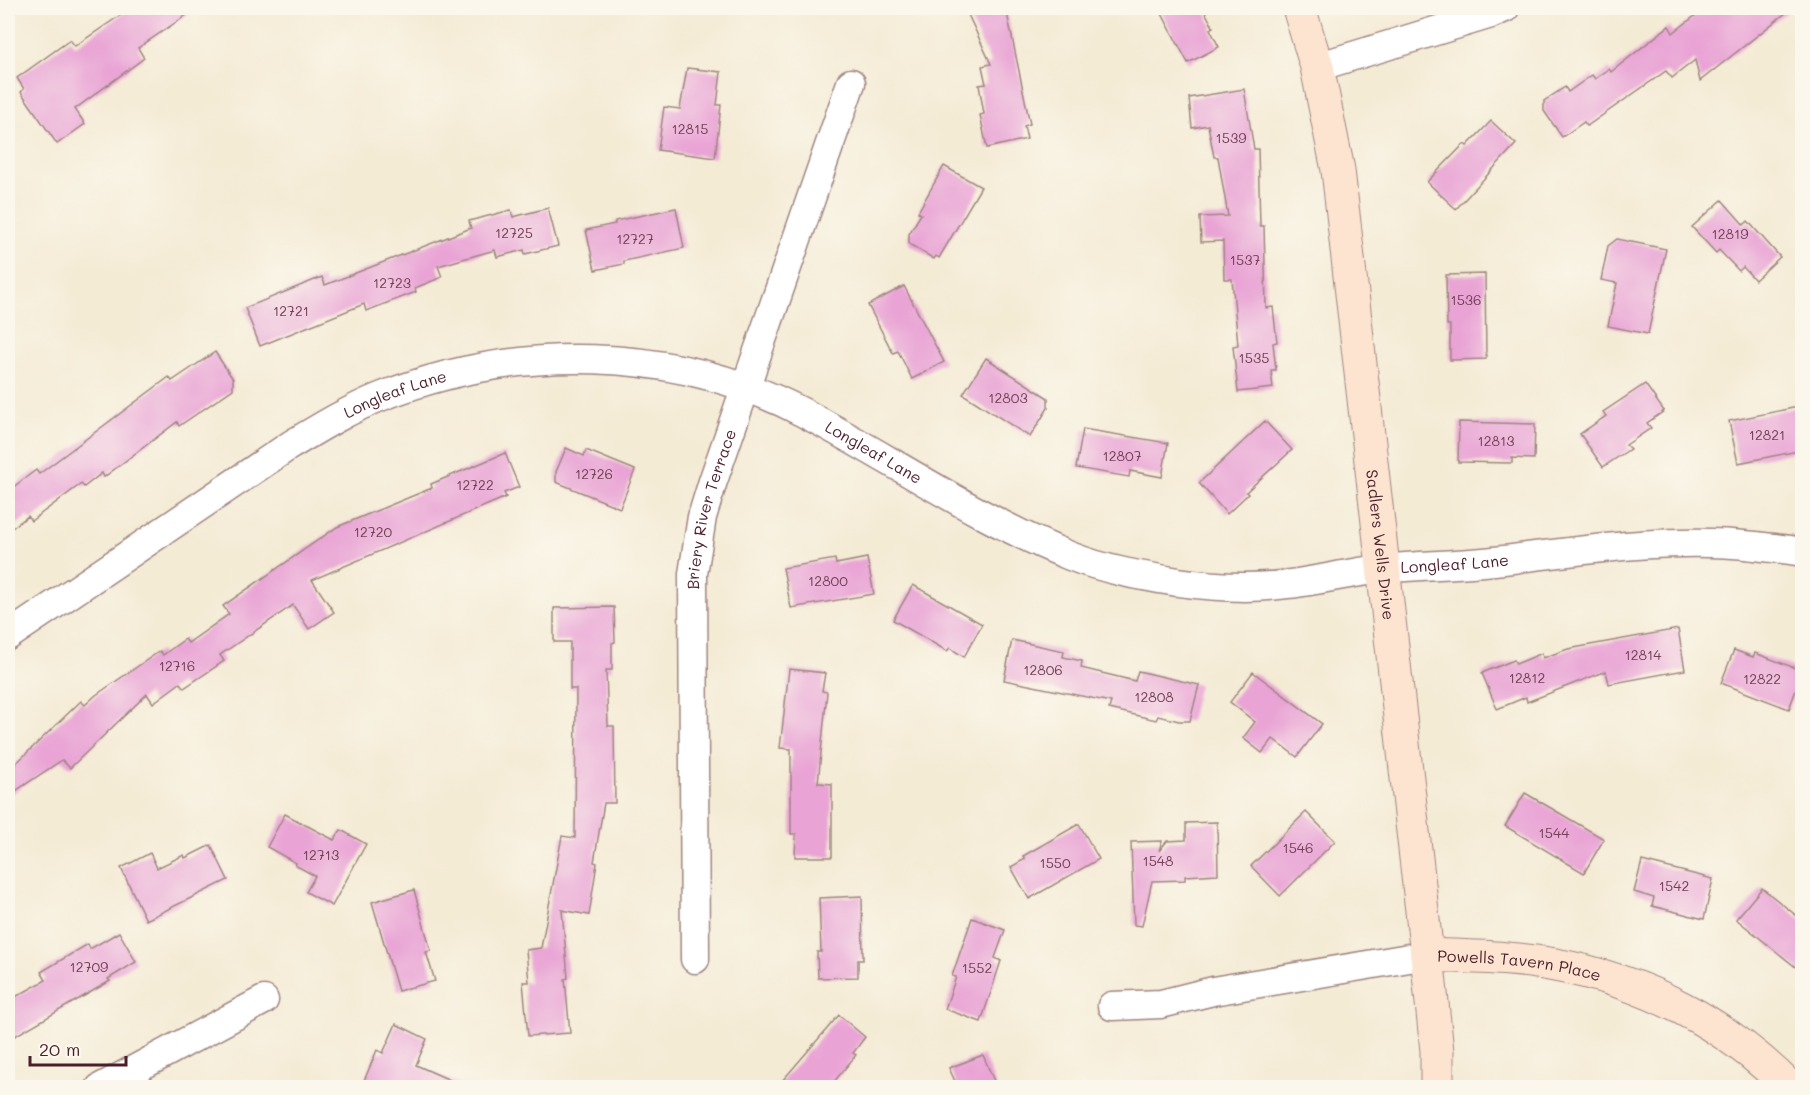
<svg xmlns="http://www.w3.org/2000/svg" width="1810" height="1095" font-family="Mali,sans-serif">
<style>
.building{fill:#e9a4d5}
.lines{fill:none;stroke-linecap:round;stroke-linejoin:round}
.street-casing{stroke:#9f8580;stroke-width:31}
.secondary-casing{stroke:#9f8580;stroke-width:35}
.street{stroke:#fff;stroke-width:28}
.secondary{stroke:#fde4d1;stroke-width:33}
.labels{text-anchor:middle;stroke-width:4.5;stroke-linejoin:round;paint-order:stroke}
.number-label{font-size:14px;fill:#724056}
.street-label{font-size:16px;fill:#4a1f2b;stroke:#fbf7ec}
</style>
<rect width="100%" height="100%" fill="#fbf7ec"/>
<filter id="ink" filterUnits="userSpaceOnUse"><feTurbulence type="fractalNoise" baseFrequency=".0167" numOctaves="2"/><feDisplacementMap in="SourceGraphic" scale="12" xChannelSelector="R" yChannelSelector="G"/><feConvolveMatrix kernelMatrix="1 2 1 2 8 2 1 2 1" color-interpolation-filters="sRGB"/></filter>
<filter id="wash" filterUnits="userSpaceOnUse"><feTurbulence type="fractalNoise" baseFrequency=".008" numOctaves="4" result="noise"/><feDisplacementMap in="SourceGraphic" scale="24" xChannelSelector="R" yChannelSelector="G"/><feGaussianBlur stdDeviation="1.35" result="paint"/><feColorMatrix in="noise" values="0 0 0 0 0 0 0 0 0 0 0 0 0 0 0 0 0 1.4 0 .05"/><feComposite in="paint" operator="in"/></filter>
<g filter="url(#wash)">
<rect width="100%" height="100%" fill="#f4ebd5"/>
<g id="blocks">
<g class="building">
<path d="M131 8H197L138 48 144 58 75 109 85 124 57 144 21 92 24 89 17 78 70 40 75 46Z"/>
<path d="M965 8H1006L1030 124 1024 126 1027 139 987 148 980 115 984 114 979 85 986 84 982 66 991 64Z"/>
<path d="M1159 8H1203L1213 27 1210 29 1219 47 1188 63Z"/>
<path d="M1705 8H1792L1700 81 1695 60 1672 78 1666 71 1587 126 1584 122 1562 137 1544 111V101L1565 87 1568 92 1592 75 1595 79 1609 69 1611 72 1669 26 1673 33Z"/>
<path d="M687 68 721 72 717 105H721L715 158 658 150 664 107 680 109Z"/>
<path d="M1244 89 1254 149H1258L1260 226H1264L1266 308 1273 307 1277 342 1273 343 1276 370H1271L1273 388 1238 392 1233 346 1238 345 1232 279H1224L1223 241 1201 242 1200 217 1228 216 1218 157H1214L1208 125 1192 128 1189 98Z"/>
<path d="M1491 121 1516 144 1456 209 1427 182 1464 144 1467 146Z"/>
<path d="M944 166 981 187 939 258 936 256 934 259 909 244V234L921 214 918 212Z"/>
<path d="M1722 200 1744 225 1748 221 1780 257 1755 280 1743 267 1739 271 1719 250 1716 253 1692 227Z"/>
<path d="M548 208 558 246 525 254 524 250 497 257 495 250 438 266 442 277 415 288 416 292 366 311 364 304 260 346 245 308 322 277 325 285 471 228 469 221 511 210 513 217Z"/>
<path d="M676 208 684 248 624 261V264L595 270 586 230 615 224V221Z"/>
<path d="M1617 239 1666 249 1648 334 1608 326 1617 283 1601 280 1608 246Z"/>
<path d="M1485 274 1486 359 1450 360V325H1447L1446 275Z"/>
<path d="M904 286 944 362 912 379 898 351 893 353 868 305Z"/>
<path d="M215 352 233 379V389L179 426 177 422 104 477 102 473 84 487 81 484 31 521 28 516 8 531V491L36 470 39 474 169 377 172 381Z"/>
<path d="M986 358 1048 398V408L1030 437 963 394Z"/>
<path d="M1645 384 1664 411 1647 423 1651 428 1626 445 1630 449 1603 467 1580 434 1606 416 1603 412Z"/>
<path d="M1803 406V450L1738 463 1729 421Z"/>
<path d="M1265 421 1292 450 1246 492 1248 494 1227 514 1199 483Z"/>
<path d="M1459 422 1535 424 1534 459 1512 458V463L1458 462Z"/>
<path d="M1083 429 1168 443 1162 477 1130 471 1129 477 1076 468Z"/>
<path d="M566 448 584 456 586 450 635 470 620 508 556 482V472Z"/>
<path d="M505 453 519 487 504 493 506 497 312 580 334 612 309 629 293 605 220 655 224 661 184 688 180 683 153 703 147 694 70 768 62 760 8 796V771L81 701 85 705 96 695 160 651 163 655 185 639 188 643 229 614 223 606 337 527 432 488 431 484Z"/>
<path d="M867 558 874 594 791 608 783 568 835 559 836 564Z"/>
<path d="M913 585 982 624 964 657 950 648 947 651 893 620Z"/>
<path d="M614 607 615 642 612 643V670H606L608 726H614L615 803H604L594 862 597 863 589 915 562 910 568 978 565 979 570 1033 528 1036 523 982H529L526 950 541 948 562 836 575 838 576 689H570V642H554V608Z"/>
<path d="M1678 629 1685 670 1609 684 1606 671 1527 702 1526 697 1497 709 1482 673 1514 660 1516 664 1542 653 1543 658 1568 649Z"/>
<path d="M1012 640 1064 651 1063 657 1082 661 1081 668 1135 681 1138 671 1199 685 1190 721H1179L1158 716 1156 720 1109 709 1111 702 1004 680Z"/>
<path d="M1734 650 1753 657 1755 653 1803 671 1789 709 1721 683Z"/>
<path d="M789 669 825 673 822 691 827 692 818 783 832 784V857H795L796 834H791V749L780 748Z"/>
<path d="M1253 672 1322 724 1297 757 1273 739 1262 753 1243 738 1255 722 1230 702Z"/>
<path d="M1525 793 1604 839 1584 873 1505 826Z"/>
<path d="M1306 812 1335 841 1280 896 1251 866Z"/>
<path d="M285 814 334 840 341 830 366 844 332 906 306 892 315 876 295 865 296 863 267 847Z"/>
<path d="M1217 822 1218 874 1185 876V880L1152 881 1142 926 1134 925 1131 842 1162 841 1159 851 1167 841 1186 840V823Z"/>
<path d="M1079 824 1099 859 1029 899 1011 867 1025 859 1023 856Z"/>
<path d="M211 845 228 880 146 920 121 868 150 853 157 868 184 855 185 858Z"/>
<path d="M1642 861 1713 879 1704 919 1652 906 1654 898 1634 892Z"/>
<path d="M1762 888 1803 921V973L1736 919Z"/>
<path d="M414 890 431 951 426 952 435 981 398 991 372 902Z"/>
<path d="M862 896 863 960H858V977L818 978 817 952H821L819 898Z"/>
<path d="M972 918 1005 930 995 958 1001 961 981 1022 945 1009 956 977 952 976Z"/>
<path d="M119 932 136 962 108 979 110 981 8 1040V1001L46 980 41 972 88 944 90 949Z"/>
<path d="M839 1015 865 1037 853 1053 856 1055 829 1088H776Z"/>
<path d="M396 1024 427 1039 416 1065 468 1088H361L377 1050 383 1053Z"/>
<path d="M983 1055 997 1088H958L949 1068Z"/>
</g>
</g>
</g>
<g filter="url(#ink)">
<use href="#blocks" fill-opacity="0" stroke="#9f8580" stroke-width="1.5"/>
<g class="lines">
<defs>
<g id="street">
<path d="M1317 67 1491 14 1505 8"/>
<path id="s1" d="M8 636 289 446C319 428 348 410 380 397 514 343 675 345 804 413 893 460 976 518 1070 556 1105 570 1142 576 1178 582 1214 587 1253 589 1289 584 1321 580 1352 572 1383 569 1420 565 1457 565 1494 561 1581 551 1668 536 1755 546 1771 548 1787 549 1802 552"/>
<path id="s2" d="M695 959 693 574 702 517 713 481 851 83"/>
<path d="M1112 1006 1161 1004 1213 991 1427 955"/>
<path d="M100 1088 264 1000"/>
</g>
<g id="secondary">
<path id="s3" d="M1299 8 1317 67 1338 170 1427 955 1437 1051V1088"/>
<path id="s4" d="M1427 955C1469 957 1513 957 1555 965 1644 981 1726 1023 1790 1088"/>
</g>
</defs>
<use href="#street" class="street-casing"/>
<use href="#secondary" class="secondary-casing"/>
<use href="#street" class="street"/>
<use href="#secondary" class="secondary"/>
</g>
</g>
<g class="labels">
<g class="number-label">
<text x="690" y="134">12815</text>
<text x="1231" y="143">1539</text>
<text x="514" y="238">12725</text>
<text x="1730" y="239">12819</text>
<text x="635" y="244">12727</text>
<text x="1245" y="265">1537</text>
<text x="392" y="288">12723</text>
<text x="1466" y="305">1536</text>
<text x="291" y="316">12721</text>
<text x="1254" y="363">1535</text>
<text x="1008" y="403">12803</text>
<text x="1767" y="440">12821</text>
<text x="1496" y="446">12813</text>
<text x="1122" y="461">12807</text>
<text x="594" y="479">12726</text>
<text x="475" y="490">12722</text>
<text x="373" y="537">12720</text>
<text x="828" y="586">12800</text>
<text x="1643" y="660">12814</text>
<text x="177" y="671">12716</text>
<text x="1043" y="675">12806</text>
<text x="1527" y="683">12812</text>
<text x="1762" y="684">12822</text>
<text x="1154" y="702">12808</text>
<text x="1554" y="838">1544</text>
<text x="1298" y="853">1546</text>
<text x="321" y="860">12713</text>
<text x="1158" y="866">1548</text>
<text x="1055" y="868">1550</text>
<text x="1674" y="891">1542</text>
<text x="89" y="972">12709</text>
<text x="977" y="973">1552</text>
</g>
<g class="street-label">
<text dy="6" stroke="none"><textPath href="#s1" startOffset="458">Longleaf Lane</textPath></text>
<text dy="6" stroke="none"><textPath href="#s1" startOffset="960">Longleaf Lane</textPath></text>
<text dy="6" stroke="none"><textPath href="#s2" startOffset="452">Briery River Terrace</textPath></text>
<text dy="6" stroke="none"><textPath href="#s3" startOffset="544">Sadlers Wells Drive</textPath></text>
<text dy="6" stroke="none"><textPath href="#s1" startOffset="1572">Longleaf Lane</textPath></text>
<text dy="6" stroke="none"><textPath href="#s4" startOffset="93">Powells Tavern Place</textPath></text>
</g>
</g>
<rect width="1810" height="1095" fill="none" stroke="#fbf7ec" stroke-width="30"/>
<path d="M30 1056v9h96v-9" fill="none" stroke="#4a1f2b" stroke-width="3"/>
<text x="39" y="1056" font-size="18" fill="#4a1f2b" stroke="#fbf7ec" stroke-width="4.5" paint-order="stroke">20 m</text>
</svg>
